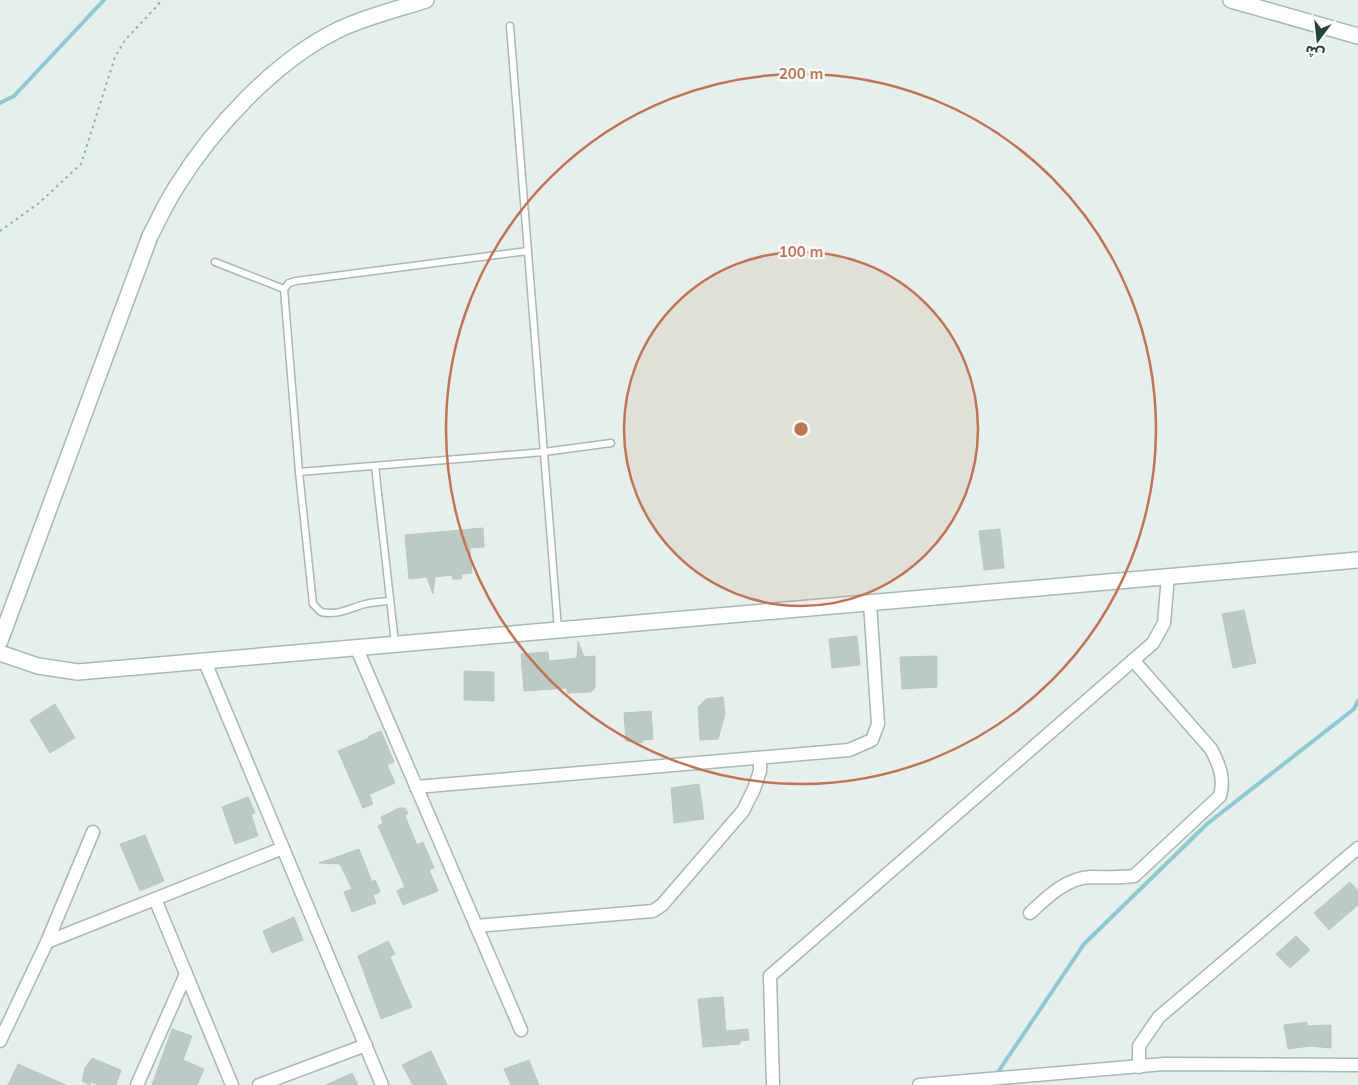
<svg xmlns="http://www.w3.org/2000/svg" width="1358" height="1085" font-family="Mulish,'Noto Sans Arabic',sans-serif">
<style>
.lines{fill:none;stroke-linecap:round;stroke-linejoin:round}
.stream{stroke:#8ec9d4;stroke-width:4}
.building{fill:#bbcac4;stroke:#b8c9c2}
.lane-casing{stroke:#a8b8b2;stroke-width:9}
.street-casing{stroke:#a8b8b2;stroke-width:15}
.secondary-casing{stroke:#a4bbb3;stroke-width:18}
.path{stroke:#86b3a5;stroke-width:2;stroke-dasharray:2.5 4;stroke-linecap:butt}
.lane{stroke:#fff;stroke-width:6}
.street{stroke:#fff;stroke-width:12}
.secondary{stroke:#fff;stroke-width:15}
.ring{fill:none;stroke:#c07456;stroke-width:2.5}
.centre{fill:#c07456;stroke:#f7fbf9;stroke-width:2.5}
.ring-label{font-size:15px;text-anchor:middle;font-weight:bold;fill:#c07456;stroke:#f7fbf9;stroke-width:5;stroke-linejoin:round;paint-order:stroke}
</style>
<rect width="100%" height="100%" fill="#e6efeb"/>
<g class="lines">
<g class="stream">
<path d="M0 103 14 96 104 0"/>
<path d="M996 1075 1084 944 1207 824 1354 709 1358 701"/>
</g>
</g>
<g class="building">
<path d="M483 528 484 547 470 548 472 573 462 574 461 579H453L452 575 435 577 433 594 427 577 409 579 405 535Z"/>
<path d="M1000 529 1004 568 984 570 979 531Z"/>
<path d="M1244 610 1256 663 1233 668 1222 614Z"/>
<path d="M857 636 860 665 832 668 829 639Z"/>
<path d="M578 641 584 657 595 656V688L591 692 567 693V688L524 691 521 654 548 652 549 661 577 658Z"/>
<path d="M937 656V687L902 689 900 657Z"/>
<path d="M464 671 494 672V701L464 700Z"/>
<path d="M723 697 725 714 718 739 700 740 698 707 706 699Z"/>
<path d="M55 704 75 738 50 753 30 720Z"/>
<path d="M651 711 653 739 643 740 642 743 626 741 624 713Z"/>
<path d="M381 731 394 762 387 765 395 783 368 795 370 796 373 804 363 808 338 751 369 738V736Z"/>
<path d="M699 784 704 819 674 823 671 788Z"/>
<path d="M248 797 255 813 251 814 258 836 235 844 222 807Z"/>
<path d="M399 808H405L408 813 405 816 417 845 423 842 434 868 429 870 438 891 403 905 397 891 405 887 378 826 383 823 381 817Z"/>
<path d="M145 835 164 881 140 891 120 844Z"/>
<path d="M359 849 372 882 375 880 380 892 373 895 376 903 352 912 344 892 352 889 340 864 319 863Z"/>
<path d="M1350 882 1358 891V905L1329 930 1314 913Z"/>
<path d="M294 917 303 940 272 953 263 931Z"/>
<path d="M1296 936 1310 950 1290 968 1276 954Z"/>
<path d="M388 941 395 954 390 957 412 1007 381 1019 358 956Z"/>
<path d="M723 997 726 1031 748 1029 749 1040 740 1041V1044L703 1047 698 999Z"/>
<path d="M1307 1022V1026L1331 1025V1048L1310 1046 1288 1049 1284 1025Z"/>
<path d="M172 1029 192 1036 183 1060 204 1069 197 1085H152Z"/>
<path d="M431 1051 447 1085H413L402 1065Z"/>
<path d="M92 1058 121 1070 116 1085H98L92 1082 90 1085 82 1081 85 1068Z"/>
<path d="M529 1060 539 1085H511L504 1069Z"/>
<path d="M18 1064 66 1085H8Z"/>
<path d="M352 1073 358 1085H326Z"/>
</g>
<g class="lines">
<defs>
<g id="lane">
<path d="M510 26 558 629"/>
<path d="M215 262 284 289"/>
<path d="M375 466 395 643"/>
<path d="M299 472 544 452 611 443"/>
<path d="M389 601C381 602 373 602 365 604 350 608 338 616 321 612L313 604 299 472 284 289 289 283 296 281 528 251"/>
</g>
<g id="street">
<path d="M357 649 521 1030"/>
<path d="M205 662 382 1085"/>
<path d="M416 787 849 750 872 740 878 724 870 603"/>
<path d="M155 899 232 1085"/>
<path d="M1030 913C1047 897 1066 878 1091 877 1106 877 1119 878 1134 876L1220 796C1225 778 1219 764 1211 749L1133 660"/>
<path d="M476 926 653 911 662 905 743 811 754 789 760 771V758"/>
<path d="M47 942 283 848"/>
<path d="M0 1041 47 942 93 832"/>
<path d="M1139 1067V1046L1159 1017 1358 848"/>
<path d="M137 1085 186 974"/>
<path d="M259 1085 366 1045"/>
<path d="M773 1085 770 976 1153 643 1164 623 1168 576"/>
<path d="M919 1085 1164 1064 1358 1065"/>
</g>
<g id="secondary">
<path d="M1231 0 1358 36"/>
<path d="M0 641 150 236C159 219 167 201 177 186 213 128 274 62 336 31 361 18 398 9 426 0"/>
<path d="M0 653 38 666 78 672 1358 560"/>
</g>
</defs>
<use href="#lane" class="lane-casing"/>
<use href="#street" class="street-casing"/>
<use href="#secondary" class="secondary-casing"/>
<path class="path" d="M0 231 39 203 81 164 115 57 125 40 158 5 161 0"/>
<use href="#lane" class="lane"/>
<use href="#street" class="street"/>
<use href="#secondary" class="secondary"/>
</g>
<circle cx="801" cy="429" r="177" fill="#c07456" fill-opacity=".12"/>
<g class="ring">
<circle cx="801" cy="429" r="177"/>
<circle cx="801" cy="429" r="355"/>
</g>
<circle cx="801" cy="429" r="8" class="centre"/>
<g class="ring-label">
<text x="801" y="79">200 m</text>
<text x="801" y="257">100 m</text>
</g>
<g transform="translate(1318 40) rotate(195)" stroke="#f7fbf9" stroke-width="4" paint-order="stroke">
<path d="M0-4L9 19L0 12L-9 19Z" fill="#24423a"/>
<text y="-8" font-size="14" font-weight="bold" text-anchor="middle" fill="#24423a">ش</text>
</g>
</svg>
